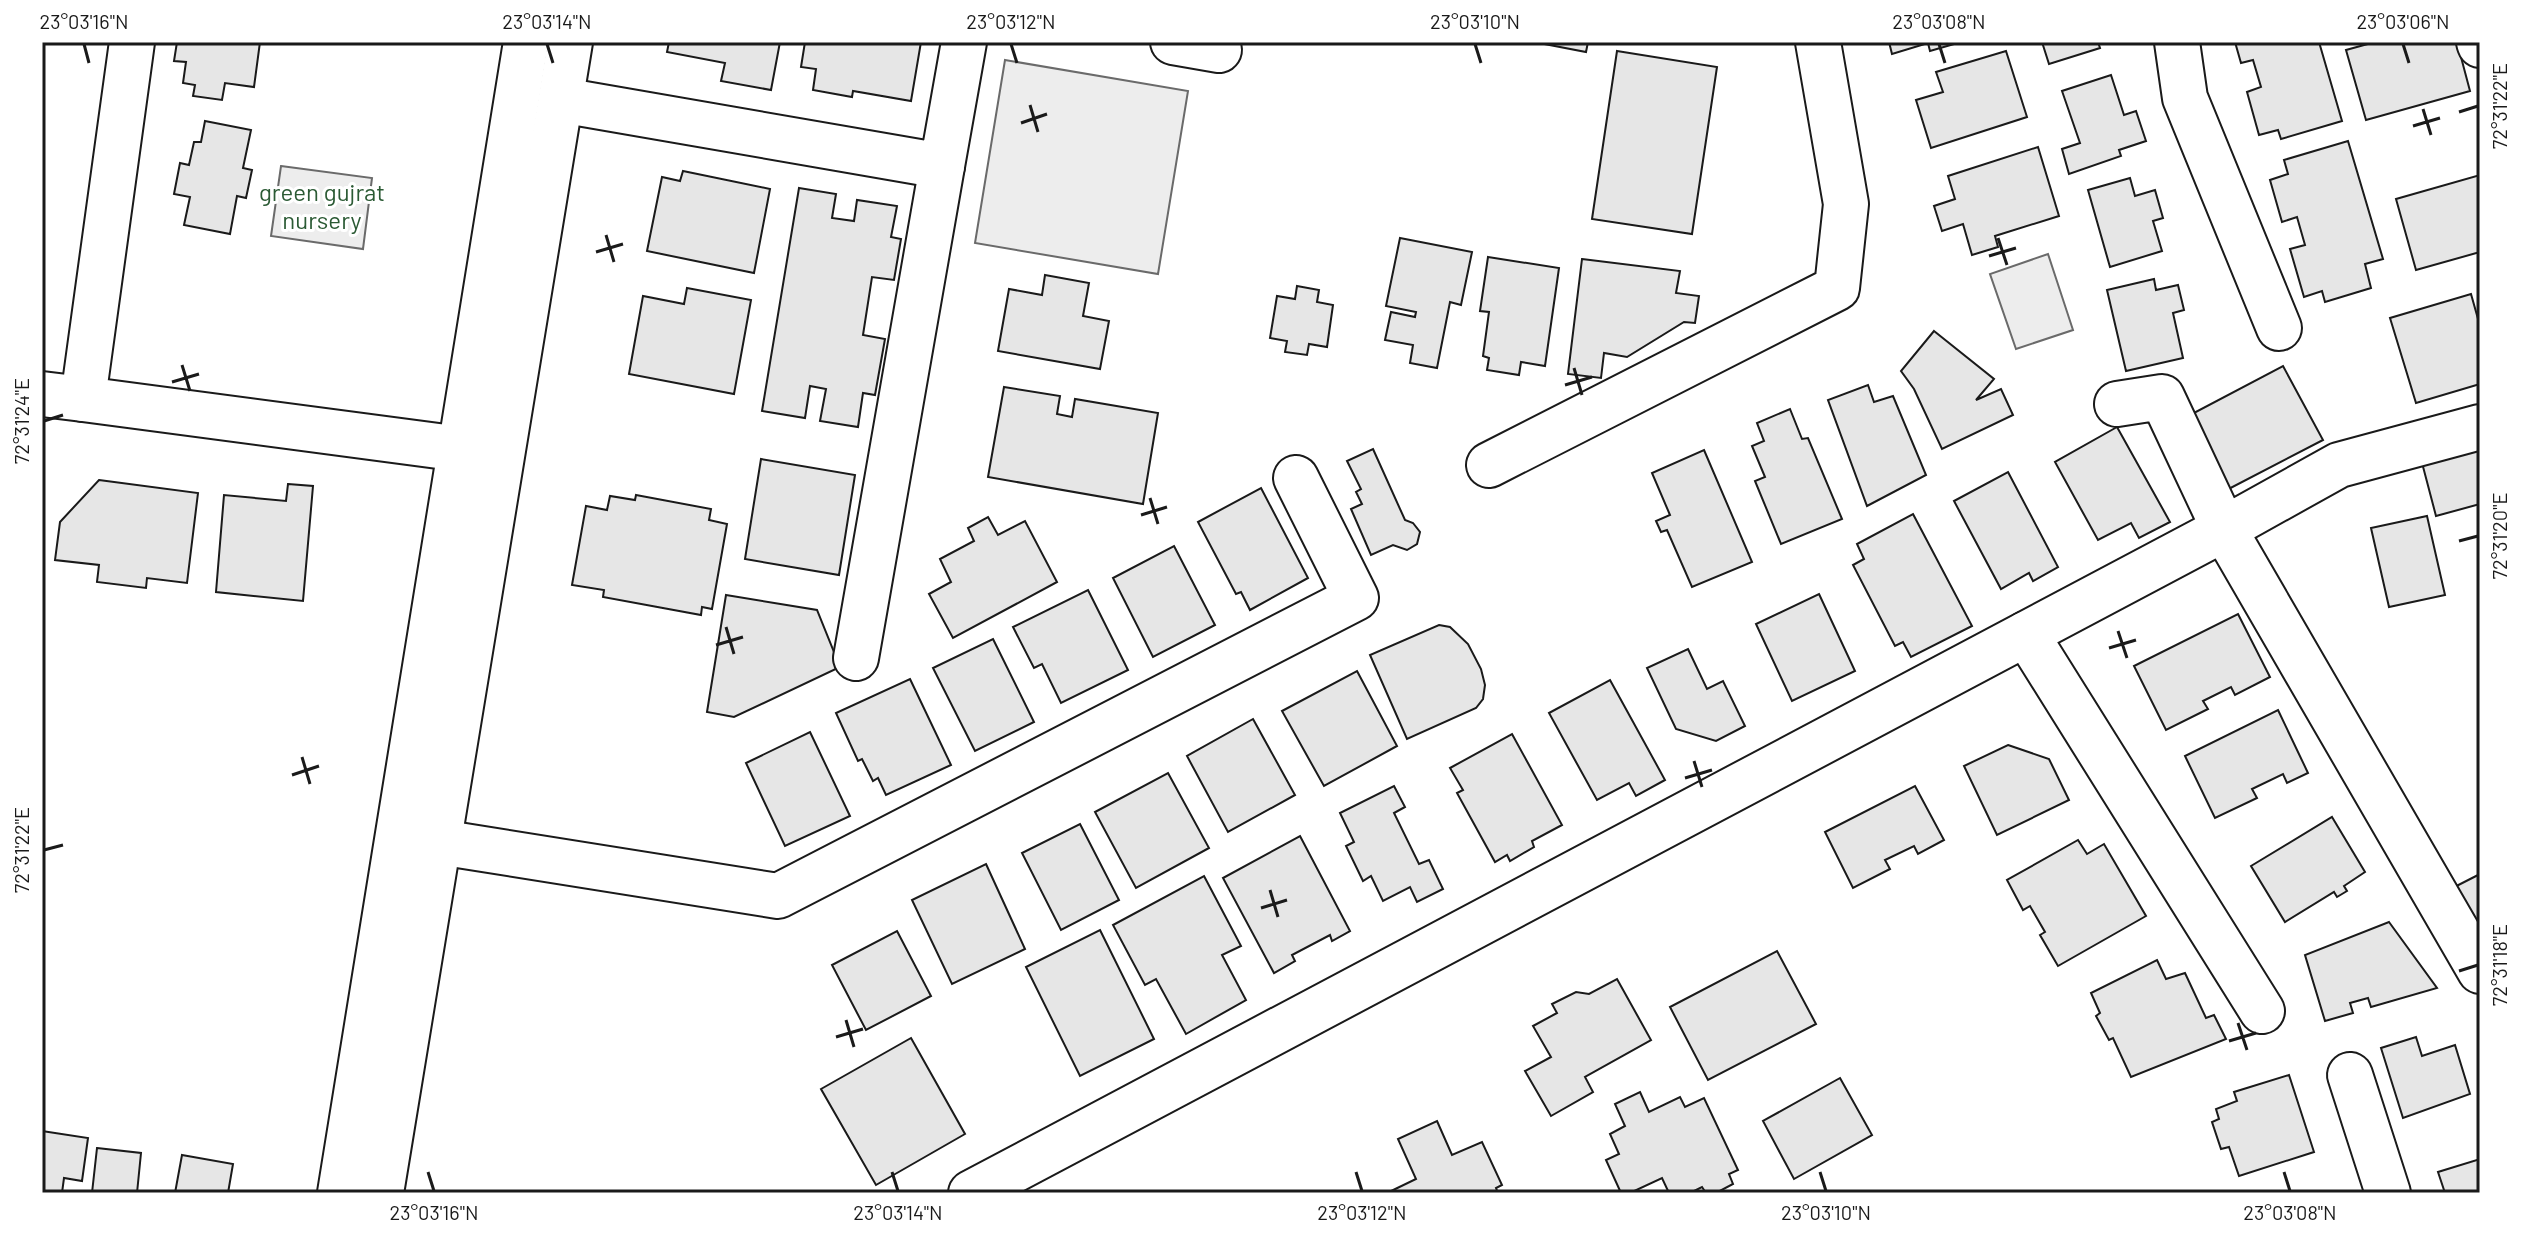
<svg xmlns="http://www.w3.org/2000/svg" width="2522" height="1235" font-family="Barlow,sans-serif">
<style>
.built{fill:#ededed;stroke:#6a6a6a;stroke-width:2}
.building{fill:#e6e6e6;stroke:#1a1a1a;stroke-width:2}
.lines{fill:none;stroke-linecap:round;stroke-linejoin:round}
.minor-casing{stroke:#1a1a1a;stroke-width:48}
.tertiary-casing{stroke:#1a1a1a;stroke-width:48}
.minor{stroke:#fff;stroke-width:44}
.tertiary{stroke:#fff;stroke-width:44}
.ticks{fill:none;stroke:#1a1a1a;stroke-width:3}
.labels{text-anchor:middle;stroke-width:6;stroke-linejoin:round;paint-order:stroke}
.park-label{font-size:24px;fill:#2b5a34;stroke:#fff}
.neatline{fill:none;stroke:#1a1a1a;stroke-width:3}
.ticks-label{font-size:20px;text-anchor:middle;fill:#1a1a1a}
</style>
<rect width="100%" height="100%" fill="#fff"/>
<g class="built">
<path d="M1005 60 1188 91 1158 274 975 243Z"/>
<path d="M281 166 372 178 363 249 271 236Z"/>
<path d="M2048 254 2073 330 2016 349 1990 274Z"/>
</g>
<g class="building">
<path d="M177 42H260L254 87 225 83 222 100 193 96 195 85 183 83 186 62 174 61Z"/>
<path d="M669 42H780L771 90 721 81 725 63 667 52Z"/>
<path d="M805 42H921L911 101 853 91 852 97 813 90 816 69 801 67Z"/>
<path d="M1534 42H1588L1586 52Z"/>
<path d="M1889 42H1961L1930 51 1928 43 1892 54Z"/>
<path d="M2042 42H2098L2100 48 2049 64Z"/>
<path d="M2235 42H2319L2342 121 2281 139 2278 130 2259 135 2247 92 2261 87 2253 60 2241 63Z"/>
<path d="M2375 42H2457L2470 91 2366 120 2346 50Z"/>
<path d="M1617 51 1717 67 1692 234 1592 219Z"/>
<path d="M2006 51 2027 117 1931 148 1916 100 1943 92 1936 72Z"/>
<path d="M2111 75 2124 115 2136 111 2146 141 2119 150 2121 156 2069 174 2062 149 2080 143 2062 91Z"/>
<path d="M205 121 251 130 243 168 252 170 246 198 237 196 230 234 184 225 190 197 174 194 180 163 189 165 194 142H201Z"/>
<path d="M2348 141 2383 259 2365 264 2371 288 2325 302 2322 291 2304 297 2290 249 2305 245 2297 217 2282 222 2270 180 2288 174 2284 160Z"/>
<path d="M2038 147 2059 216 1995 236 1998 247 1972 255 1963 224 1942 231 1934 206 1955 199 1948 176Z"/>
<path d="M683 171 770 189 754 273 647 251 662 177 680 181Z"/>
<path d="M2480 175V252L2416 270 2396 199Z"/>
<path d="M2130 178 2135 196 2155 190 2163 218 2153 221 2162 251 2110 267 2088 190Z"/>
<path d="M799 188 836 194 832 218 854 221 857 200 897 206 891 237 901 239 894 280 872 277 863 335 885 339 875 395 863 393 858 427 820 421 826 389 810 386 805 418 762 411Z"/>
<path d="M1400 238 1472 252 1461 305 1450 302 1437 368 1410 363 1413 345 1385 340 1391 312 1415 317 1416 312 1386 306Z"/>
<path d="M1488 257 1559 268 1545 366 1521 362 1519 375 1487 370 1489 358 1483 356 1489 312 1480 311Z"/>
<path d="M1582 259 1680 271 1676 293 1699 296 1695 323 1684 322 1627 357 1604 353 1601 378 1568 374Z"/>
<path d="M1045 275 1089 283 1083 316 1109 321 1100 369 998 351 1009 289 1042 295Z"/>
<path d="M2154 279 2156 290 2178 285 2184 310 2173 313 2183 358 2126 371 2107 290Z"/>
<path d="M1297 286 1319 290 1317 302 1333 305 1327 347 1309 344 1307 355 1285 352 1287 341 1270 338 1277 296 1295 299Z"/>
<path d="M687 288 751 300 734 394 629 374 643 296 684 304Z"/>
<path d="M2471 294 2480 326V384L2416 403 2390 318Z"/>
<path d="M1934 331 1994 379 1976 400 2001 389 2013 415 1942 449 1914 389 1901 371Z"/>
<path d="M2283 366 2323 440 2219 494 2190 415Z"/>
<path d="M1868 385 1874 402 1893 396 1926 475 1867 506 1828 400Z"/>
<path d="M1004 387 1060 396 1057 414 1072 417 1075 399 1158 413 1143 504 988 477Z"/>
<path d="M1790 409 1802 439 1808 438 1842 519 1781 544 1755 481 1765 477 1752 446 1764 441 1757 423Z"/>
<path d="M2117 427 2170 522 2139 538 2131 523 2098 540 2055 462Z"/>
<path d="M2480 443V504L2436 516 2421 459Z"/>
<path d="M1373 449 1405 520 1413 523 1420 532 1417 544 1407 550 1393 545 1371 555 1351 509 1362 504 1356 492 1361 489 1347 461Z"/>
<path d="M1704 450 1752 562 1692 587 1667 530 1661 532 1656 521 1670 515 1652 473Z"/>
<path d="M761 459 855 475 839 575 745 559Z"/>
<path d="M2008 472 2058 567 2033 581 2029 573 2001 589 1954 501Z"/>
<path d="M99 480 198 493 187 583 147 578 146 588 97 582 99 565 55 560 60 522Z"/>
<path d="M288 484 313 486 303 601 216 592 224 495 286 501Z"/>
<path d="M1261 488 1308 578 1250 610 1241 592 1236 594 1198 522Z"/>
<path d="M636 495 711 509 709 520 727 524 712 609 702 607 701 615 603 597 604 590 572 585 586 506 607 510 610 496 635 500Z"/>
<path d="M1913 514 1972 626 1911 657 1903 642 1895 646 1853 565 1864 559 1857 544Z"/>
<path d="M2427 516 2445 595 2389 607 2371 528Z"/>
<path d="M988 517 998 535 1025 521 1057 582 953 638 929 594 951 582 940 559 974 541 968 528Z"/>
<path d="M1174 546 1215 625 1153 657 1113 578Z"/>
<path d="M1088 590 1128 670 1061 703 1042 664 1034 668 1013 627Z"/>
<path d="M1819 594 1855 671 1792 701 1756 624Z"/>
<path d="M726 595 817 610 840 667 734 717 707 712Z"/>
<path d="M2238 614 2270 677 2235 695 2231 687 2203 701 2208 709 2166 730 2134 666Z"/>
<path d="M1439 625 1450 627 1468 644 1481 669 1485 685 1483 699 1476 708 1407 739 1370 655Z"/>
<path d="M993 639 1034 722 975 751 933 668Z"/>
<path d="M1688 649 1707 689 1723 681 1745 726 1716 741 1676 729 1647 668Z"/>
<path d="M1357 671 1397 746 1324 786 1282 711Z"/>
<path d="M910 679 951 765 886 795 878 778 873 781 862 759 858 761 836 713Z"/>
<path d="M1610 680 1665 780 1636 796 1629 783 1597 800 1549 713Z"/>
<path d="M2278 710 2308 773 2287 783 2283 774 2252 789 2257 798 2215 818 2185 756Z"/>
<path d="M1253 719 1295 795 1228 832 1187 756Z"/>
<path d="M810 732 850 816 785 846 746 763Z"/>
<path d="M1512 734 1562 825 1532 841 1534 847 1510 861 1507 855 1495 862 1457 793 1463 790 1450 768Z"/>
<path d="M2008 745 2049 759 2069 800 1997 835 1964 766Z"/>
<path d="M1168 773 1209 848 1136 888 1095 812Z"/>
<path d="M1394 786 1405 807 1394 813 1419 864 1429 860 1443 889 1417 902 1410 887 1383 901 1371 876 1363 881 1346 846 1354 842 1340 813Z"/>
<path d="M1915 786 1944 840 1918 854 1914 846 1885 860 1890 869 1853 888 1825 832Z"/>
<path d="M2332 817 2365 872 2344 886 2347 891 2337 897 2334 892 2285 922 2251 866Z"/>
<path d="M1080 824 1119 900 1061 930 1022 853Z"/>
<path d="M1300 836 1350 931 1332 941 1330 935 1292 955 1295 961 1274 973 1223 878Z"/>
<path d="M2078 840 2087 854 2104 844 2146 916 2058 966 2040 935 2045 932 2030 906 2023 910 2007 880Z"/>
<path d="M986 864 1025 949 952 984 912 900Z"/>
<path d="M2480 874V957L2423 903Z"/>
<path d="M1204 876 1241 946 1222 955 1246 1000 1186 1034 1156 979 1145 985 1113 925Z"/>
<path d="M2389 922 2437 988 2371 1007 2368 998 2350 1003 2353 1013 2325 1021 2305 955Z"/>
<path d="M1100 930 1154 1039 1080 1076 1026 967Z"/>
<path d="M897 931 931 996 866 1030 832 965Z"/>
<path d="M1777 951 1816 1024 1708 1080 1670 1007Z"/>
<path d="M2157 960 2166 979 2185 973 2206 1018 2214 1015 2226 1039 2131 1077 2113 1038 2109 1040 2096 1016 2100 1013 2091 993Z"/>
<path d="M1617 979 1651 1040 1585 1077 1593 1092 1551 1116 1525 1071 1551 1057 1533 1026 1557 1013 1552 1004 1576 992 1589 994Z"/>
<path d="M2416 1037 2422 1056 2455 1045 2470 1094 2403 1118 2381 1048Z"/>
<path d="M911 1038 965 1134 876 1185 821 1089Z"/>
<path d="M2289 1075 2314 1152 2239 1176 2229 1147 2221 1149 2212 1122 2219 1119 2216 1109 2237 1101 2234 1092Z"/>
<path d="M1840 1078 1872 1135 1794 1179 1763 1121Z"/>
<path d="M1640 1092 1649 1112 1680 1097 1685 1107 1704 1098 1738 1170 1729 1174 1733 1184 1716 1193H1706L1702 1187 1690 1193H1669L1662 1178 1630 1193H1621L1606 1160 1619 1154 1610 1134 1625 1126 1615 1104Z"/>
<path d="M1437 1121 1452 1155 1482 1142 1502 1185 1496 1188 1498 1193H1387L1416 1179 1398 1139Z"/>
<path d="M42 1131 88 1138 82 1181 64 1178 62 1193H42Z"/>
<path d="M97 1148 141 1153 137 1193H92Z"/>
<path d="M182 1155 233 1164 228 1193H175Z"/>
<path d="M2480 1159V1193H2445L2438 1172Z"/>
</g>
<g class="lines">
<defs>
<g id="minor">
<path d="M132 42 83 399 461 449"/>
<path d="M1173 42 1219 50"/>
<path d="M2177 42 2185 98 2279 328"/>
<path d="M2479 42 2480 45"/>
<path d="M561 100 942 166 964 42"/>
<path d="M42 394 83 399"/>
<path d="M2117 404 2162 397 2224 529 2480 971"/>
<path d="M1489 465 1837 288 1846 204 1818 42"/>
<path d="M2026 634 2262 1011"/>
<path d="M856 658 942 166"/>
<path d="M439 842 778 896 1356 598 1296 478"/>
<path d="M2350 1075 2388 1193"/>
<path d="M971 1193 2224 529 2339 465 2480 427"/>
</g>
<g id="tertiary">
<path d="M340 1193 526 42"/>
<path d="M381 1193 570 42"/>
</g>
</defs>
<use href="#minor" class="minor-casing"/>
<use href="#tertiary" class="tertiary-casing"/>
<use href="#minor" class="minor"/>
<use href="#tertiary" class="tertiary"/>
</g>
<path class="ticks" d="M84 44 89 63M547 44 553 63M1011 44 1017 63M1475 44 1481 63M1939 44 1945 63M2403 44 2409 63M1030 105 1038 132M2423 109 2431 135M2459 112 2478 106M1021 123 1047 114M2413 126 2440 118M606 235 614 262M1998 238 2007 265M596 252 623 244M1989 256 2016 248M182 365 190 391M1574 368 1582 395M172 382 199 374M1565 385 1592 377M44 421 63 415M1150 498 1158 524M1141 515 1167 507M2459 541 2478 536M726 627 734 654M2118 631 2127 658M716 645 743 637M2109 648 2136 640M302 757 310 784M1694 761 1702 787M292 775 319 766M1685 778 1712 770M44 850 63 845M1270 890 1278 917M1261 908 1287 900M2459 971 2478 965M846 1020 854 1047M2238 1023 2247 1050M836 1037 863 1029M2229 1041 2256 1033M428 1172 434 1191M892 1172 898 1191M1356 1172 1362 1191M1820 1172 1826 1191M2284 1172 2290 1191"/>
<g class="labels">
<g class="park-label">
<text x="322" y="201">green gujrat<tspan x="322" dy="28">nursery</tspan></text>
</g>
</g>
<rect width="2522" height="1235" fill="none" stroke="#ffffff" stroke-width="88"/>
<rect x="44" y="44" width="2434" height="1147" class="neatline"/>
<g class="ticks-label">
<text x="84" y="29">23°03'16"N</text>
<text x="547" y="29">23°03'14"N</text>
<text x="1011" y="29">23°03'12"N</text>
<text x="1475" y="29">23°03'10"N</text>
<text x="1939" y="29">23°03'08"N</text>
<text x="2403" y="29">23°03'06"N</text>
<text transform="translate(2500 106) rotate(-90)" y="7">72°31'22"E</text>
<text transform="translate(22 421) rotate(-90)" y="7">72°31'24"E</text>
<text transform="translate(2500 536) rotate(-90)" y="7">72°31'20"E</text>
<text transform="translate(22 850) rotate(-90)" y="7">72°31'22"E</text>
<text transform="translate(2500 965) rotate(-90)" y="7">72°31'18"E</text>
<text x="434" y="1220">23°03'16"N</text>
<text x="898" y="1220">23°03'14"N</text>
<text x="1362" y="1220">23°03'12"N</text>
<text x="1826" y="1220">23°03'10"N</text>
<text x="2290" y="1220">23°03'08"N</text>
</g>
</svg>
